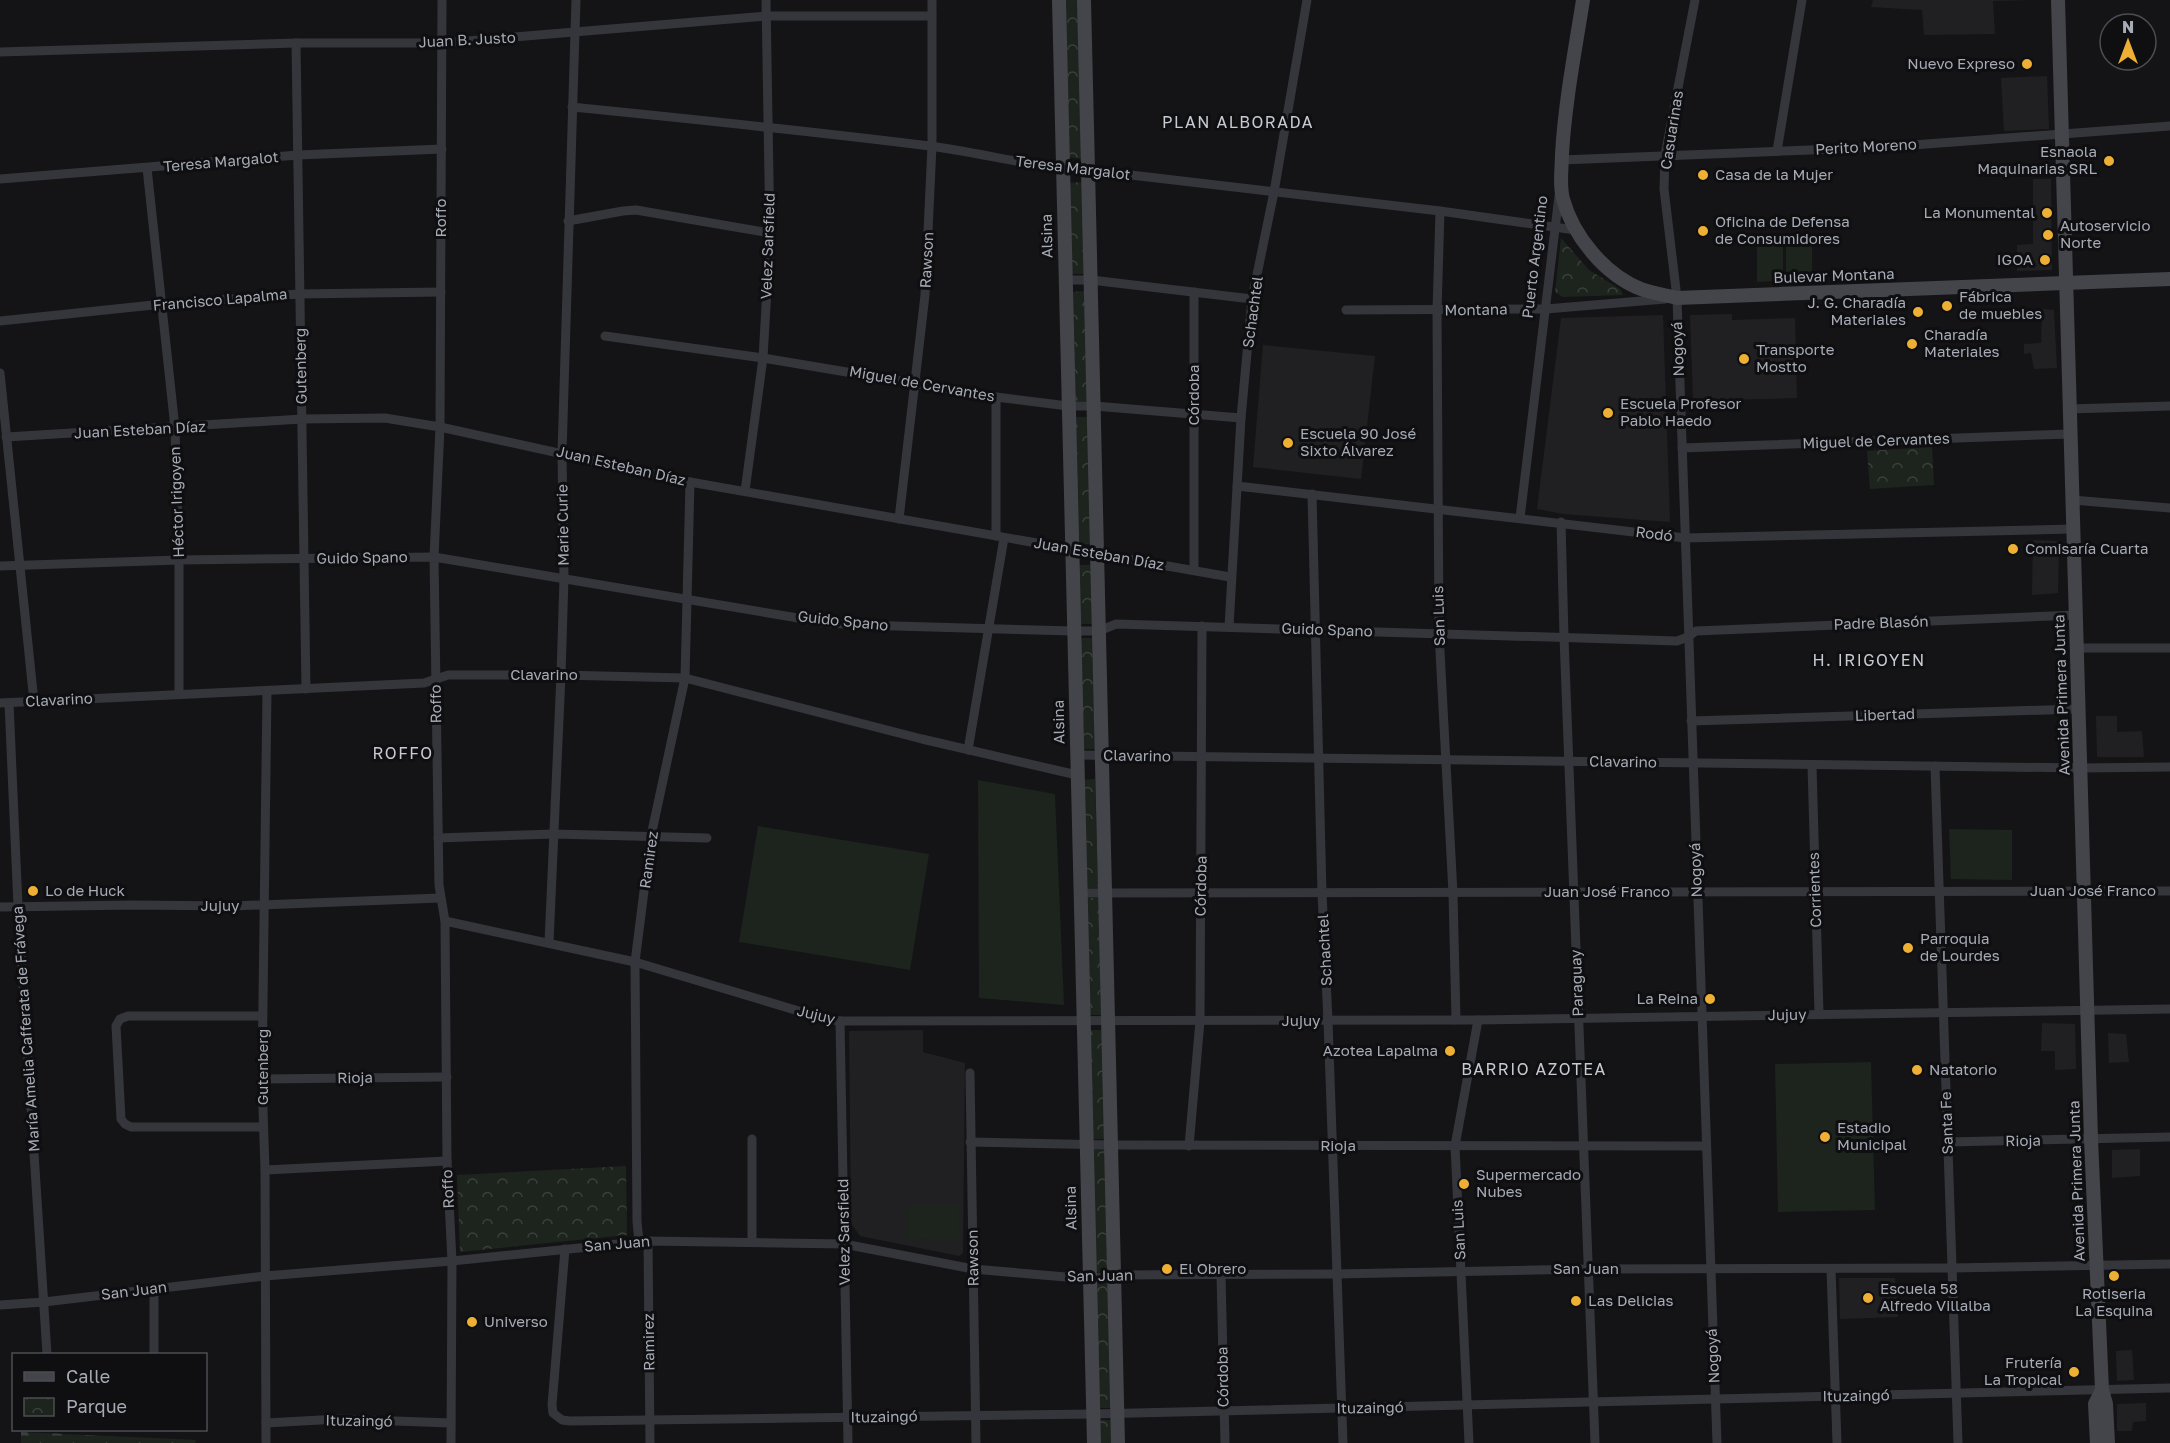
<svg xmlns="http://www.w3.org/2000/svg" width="2170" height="1443" font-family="'Golos Text',sans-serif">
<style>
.built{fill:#202023}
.forest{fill:url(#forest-firs)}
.park{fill:url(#park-crowns)}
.pitch{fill:#1c241d}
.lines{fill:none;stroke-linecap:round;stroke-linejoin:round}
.minor{stroke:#35363b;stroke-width:9}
.secondary{stroke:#43454b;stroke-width:14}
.poi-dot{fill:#eeb034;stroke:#0f0f11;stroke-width:2}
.labels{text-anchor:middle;stroke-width:6;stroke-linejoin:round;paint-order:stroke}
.street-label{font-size:15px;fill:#a6abb6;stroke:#0f0f11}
.poi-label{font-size:15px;fill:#a6abb6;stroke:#0f0f11;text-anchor:start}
.neighbourhood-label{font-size:16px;letter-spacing:1.5px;fill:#c7cad2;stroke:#0f0f11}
</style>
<defs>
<pattern id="forest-firs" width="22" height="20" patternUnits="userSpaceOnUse" patternTransform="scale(1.5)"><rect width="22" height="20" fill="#1c241d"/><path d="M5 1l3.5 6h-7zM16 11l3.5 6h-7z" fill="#3a413c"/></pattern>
<pattern id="park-crowns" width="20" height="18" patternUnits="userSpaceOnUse" patternTransform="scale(1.5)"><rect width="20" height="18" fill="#1c241d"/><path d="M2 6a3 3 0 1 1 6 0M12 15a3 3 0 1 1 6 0" fill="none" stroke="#3a413c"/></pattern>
</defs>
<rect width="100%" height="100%" fill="#141416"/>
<g class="built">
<path d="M1873 0H2036L1993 1 1995 34 1924 35 1922 10 1871 7Z"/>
<path d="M2047 76 2049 129 2004 131 2001 78Z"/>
<path d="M2033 179H2051L2052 270 2017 271V245L2033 244Z"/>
<path d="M2042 309 2054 310 2057 368 2034 369 2031 353 2024 354V344L2041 343Z"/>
<path d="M1732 314V320L1795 318 1797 398 1693 401 1690 315Z"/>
<path d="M1663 315 1670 522 1563 514 1537 509 1561 318Z"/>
<path d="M1263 345 1375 356 1361 479 1253 467Z"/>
<path d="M2033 540 2059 541 2058 593 2032 595Z"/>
<path d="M2096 716H2117V732L2142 731 2144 757H2097Z"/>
<path d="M2042 1023 2075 1024 2076 1069 2055 1070V1051H2041Z"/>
<path d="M923 1030V1052L965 1063 963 1253 959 1256 860 1236 851 1223 849 1031Z"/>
<path d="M2108 1033 2126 1034 2129 1062 2109 1063Z"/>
<path d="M2140 1149V1176L2112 1178V1150Z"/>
<path d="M1839 1278H1895L1898 1317 1840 1319Z"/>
<path d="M2132 1350 2134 1380 2117 1381 2116 1351Z"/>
<path d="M2146 1403V1421L2133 1422 2132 1431H2117V1404Z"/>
</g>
<path class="forest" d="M21 1432 196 1440 195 1443H21Z"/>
<g class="park">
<path d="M1065 0H1078L1082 159 1069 157Z"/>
<path d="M1083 182 1085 274H1070L1068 183Z"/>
<path d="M1561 238 1589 270 1620 289 1623 295 1563 297 1555 292Z"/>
<path d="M1085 291 1089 401H1072L1071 292Z"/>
<path d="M1074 417H1089L1091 544H1078Z"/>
<path d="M1932 447 1934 485 1870 489 1867 451Z"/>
<path d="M1078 565H1091L1093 624H1080Z"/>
<path d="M1080 638H1092L1095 749H1084Z"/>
<path d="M1095 779 1098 888H1085L1083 780Z"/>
<path d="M1085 898H1099L1101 1015H1089Z"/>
<path d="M1088 1030H1103L1105 1139H1091Z"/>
<path d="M1092 1149H1105L1107 1272H1096Z"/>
<path d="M626 1166 627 1235 460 1252 457 1175Z"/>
<path d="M1108 1279 1112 1408H1098L1095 1280Z"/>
<rect x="1098" y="1420" width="15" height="23"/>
</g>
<g class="pitch">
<rect x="1786" y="236" width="26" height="45"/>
<path d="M1757 237H1783V281L1757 282Z"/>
<path d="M978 780 1055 794 1064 1005 979 998Z"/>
<path d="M758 826 929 854 910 970 739 942Z"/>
<path d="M1949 829 2012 830V880L1951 879Z"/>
<path d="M1871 1062 1875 1210 1778 1212 1775 1064Z"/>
<path d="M907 1206H959V1240L907 1239Z"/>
</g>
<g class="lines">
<g class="minor">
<path d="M442 0 440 427 434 557 439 885 445 921 447 1161 452 1261 451 1443"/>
<path d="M1695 0 1665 155 1664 189 1677 298 1717 1443"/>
<path d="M296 43 306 689"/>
<path d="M0 52 296 43H443L767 16H932"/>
<path d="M572 107C691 119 811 131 930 146 983 153 1035 168 1088 170L1440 211 1575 230"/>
<path d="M1777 151 1802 0"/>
<path d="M1562 160 1886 147 2170 126"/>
<path d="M147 168 175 428 179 560V694"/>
<path d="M0 179 298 155 442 149"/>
<path d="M1440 211 1437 311 1439 633 1453 893 1456 1020"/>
<path d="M568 221 623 211 636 210 770 233"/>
<path d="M1064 280H1091L1252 299"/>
<path d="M1194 292V570"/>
<path d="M1346 310 1546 309 1665 299"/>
<path d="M0 321 163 304 299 294 441 292"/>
<path d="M605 336 763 358 996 397 1068 406H1094L1241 418"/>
<path d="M0 373 34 702"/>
<path d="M996 397V536"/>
<path d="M2069 409 2170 406"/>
<path d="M6 437 302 419 385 418 440 427 690 482 1230 577"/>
<path d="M1682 448 2070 434"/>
<path d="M1237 486 1685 538 2073 529"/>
<path d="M745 491 763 358 770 238 766 0"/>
<path d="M1312 494 1322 893 1328 1021 1343 1443"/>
<path d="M2072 500 2170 508"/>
<path d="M1520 518 1559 196"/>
<path d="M899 519 925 295 932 146V0"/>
<path d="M1561 522 1564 637 1595 1443"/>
<path d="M0 566 179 560 434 557 828 623 860 625 1073 631H1099L1116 624 1677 641 1688 637 1696 631 2076 615"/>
<path d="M1229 627 1241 418 1252 299 1274 192 1307 0"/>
<path d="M2077 648H2170"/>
<path d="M0 703 424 683 448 675H561L685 678 922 739 1077 775"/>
<path d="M9 703 18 906 47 1354"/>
<path d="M1691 721 2078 709"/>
<path d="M968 750 1004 538"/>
<path d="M1076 755 2081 768 2170 767"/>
<path d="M1812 765 1819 1014"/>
<path d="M1935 766 1958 1443"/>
<path d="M438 838 554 834 707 838"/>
<path d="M1080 893 2170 891"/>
<path d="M0 907 134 905 233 906 440 898"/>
<path d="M445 921 635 962 822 1018 840 1021 1478 1020 2170 1009"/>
<path d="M549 942 561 675 564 578 562 453 576 0"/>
<path d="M840 1021 848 1443"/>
<path d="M970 1073 976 1443"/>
<path d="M262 1079 447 1077"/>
<path d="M263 1127H131L125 1124 121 1119 116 1026 120 1019 128 1016H263"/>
<path d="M752 1139V1242"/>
<path d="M970 1142 1111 1145 1706 1146"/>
<path d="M1948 1142 2170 1137"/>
<path d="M1189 1146 1200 1021 1202 626"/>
<path d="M265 1170 447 1161"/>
<path d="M639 1241 637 1222 635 962 651 836 685 678 690 482"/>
<path d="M648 1241 650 1443"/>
<path d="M565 1249 552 1405 553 1413 562 1420 570 1421 1093 1414 2170 1388"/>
<path d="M1831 1269 1837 1443"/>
<path d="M1221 1275 1225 1443"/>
<path d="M154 1289V1354"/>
<path d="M0 1305 44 1302 265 1276 452 1261 648 1241 844 1244 973 1269 1089 1279 1114 1275 1336 1274 1589 1269 1951 1268 2170 1264"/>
<path d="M266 1423 339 1419 451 1423"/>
<path d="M266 1443 265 1170 262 1079 267 691"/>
<path d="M1469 1443 1455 1146 1478 1020"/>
</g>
<g class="secondary">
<path d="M1059 0 1094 1443"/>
<path d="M1084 0 1118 1443"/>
<path d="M1583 0C1575 51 1565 102 1562 154 1562 169 1559 184 1563 199 1573 236 1605 275 1641 289 1652 293 1665 295 1677 298L2170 279"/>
<path d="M2058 0 2091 1139 2102 1390 2106 1404 2108 1443"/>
<path d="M2097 1443 2095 1404 2102 1390"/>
</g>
</g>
<g class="poi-dot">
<circle cx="2027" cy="64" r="6"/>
<circle cx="2109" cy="161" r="6"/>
<circle cx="1703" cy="175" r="6"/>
<circle cx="2047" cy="213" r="6"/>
<circle cx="1703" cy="231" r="6"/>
<circle cx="2048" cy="235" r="6"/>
<circle cx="2045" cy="260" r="6"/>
<circle cx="1947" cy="306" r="6"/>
<circle cx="1918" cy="312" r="6"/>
<circle cx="1912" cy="344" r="6"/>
<circle cx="1744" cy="359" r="6"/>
<circle cx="1608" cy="413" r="6"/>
<circle cx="1288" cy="443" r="6"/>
<circle cx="2013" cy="549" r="6"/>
<circle cx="33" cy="891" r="6"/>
<circle cx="1908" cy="948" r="6"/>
<circle cx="1710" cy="999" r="6"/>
<circle cx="1450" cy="1051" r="6"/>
<circle cx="1917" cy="1070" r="6"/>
<circle cx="1825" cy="1137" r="6"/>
<circle cx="1464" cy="1184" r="6"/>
<circle cx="1167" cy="1269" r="6"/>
<circle cx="2114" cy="1276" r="6"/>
<circle cx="1868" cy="1298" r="6"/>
<circle cx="1576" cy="1301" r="6"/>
<circle cx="472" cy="1322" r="6"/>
<circle cx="2074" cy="1372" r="6"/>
</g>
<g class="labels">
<g class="street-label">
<text transform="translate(467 40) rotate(-3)" y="5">Juan B. Justo</text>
<text transform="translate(1672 130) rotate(-81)" y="5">Casuarinas</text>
<text transform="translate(1866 147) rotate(-3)" y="5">Perito Moreno</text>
<text transform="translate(221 162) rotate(-5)" y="5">Teresa Margalot</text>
<text transform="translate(1073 168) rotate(7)" y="5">Teresa Margalot</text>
<text transform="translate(441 218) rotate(-90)" y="5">Roffo</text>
<text transform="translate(1047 236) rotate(-91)" y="5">Alsina</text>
<text transform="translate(768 246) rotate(-88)" y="5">Velez Sarsfield</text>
<text transform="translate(1535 257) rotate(-83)" y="5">Puerto Argentino</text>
<text transform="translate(927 260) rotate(-87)" y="5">Rawson</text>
<text transform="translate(1834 276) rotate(-2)" y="5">Bulevar Montana</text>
<text transform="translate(220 300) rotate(-5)" y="5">Francisco Lapalma</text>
<text transform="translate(1476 310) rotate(-1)" y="5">Montana</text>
<text transform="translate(1253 312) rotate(-82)" y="5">Schachtel</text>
<text transform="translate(1678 349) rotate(-92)" y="5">Nogoyá</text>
<text transform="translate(301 366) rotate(-91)" y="5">Gutenberg</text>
<text transform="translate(922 384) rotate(10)" y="5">Miguel de Cervantes</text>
<text transform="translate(1194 395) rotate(-90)" y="5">Córdoba</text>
<text transform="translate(140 430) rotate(-3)" y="5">Juan Esteban Díaz</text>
<text transform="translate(1876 441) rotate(-2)" y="5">Miguel de Cervantes</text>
<text transform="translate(621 466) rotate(13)" y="5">Juan Esteban Díaz</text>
<text transform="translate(177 502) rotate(-92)" y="5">Héctor Irigoyen</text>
<text transform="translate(563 525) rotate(-91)" y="5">Marie Curie</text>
<text transform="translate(1654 534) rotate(7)" y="5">Rodó</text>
<text transform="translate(1099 554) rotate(10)" y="5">Juan Esteban Díaz</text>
<text transform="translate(362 558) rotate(-1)" y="5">Guido Spano</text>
<text transform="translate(1439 616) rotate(-92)" y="5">San Luis</text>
<text transform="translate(843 621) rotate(6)" y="5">Guido Spano</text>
<text transform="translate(1881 623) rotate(-2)" y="5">Padre Blasón</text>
<text transform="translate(1327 630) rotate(2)" y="5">Guido Spano</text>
<text x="544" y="680">Clavarino</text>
<text transform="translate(2062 695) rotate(-92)" y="5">Avenida Primera Junta</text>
<text transform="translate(59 700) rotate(-3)" y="5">Clavarino</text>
<text transform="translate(436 704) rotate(-91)" y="5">Roffo</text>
<text transform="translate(1885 715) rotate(-2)" y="5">Libertad</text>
<text transform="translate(1059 722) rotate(-91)" y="5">Alsina</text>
<text transform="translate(1137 756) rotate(1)" y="5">Clavarino</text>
<text transform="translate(1623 762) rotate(1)" y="5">Clavarino</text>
<text transform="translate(649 860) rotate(-82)" y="5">Ramirez</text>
<text transform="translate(1696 870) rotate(-92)" y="5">Nogoyá</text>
<text transform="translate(1201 886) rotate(-89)" y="5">Córdoba</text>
<text transform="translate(1815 890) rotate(-92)" y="5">Corrientes</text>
<text x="2093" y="896">Juan José Franco</text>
<text x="1607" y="897">Juan José Franco</text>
<text x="220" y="911">Jujuy</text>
<text transform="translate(1325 950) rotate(-93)" y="5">Schachtel</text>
<text transform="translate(1577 983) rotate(-92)" y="5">Paraguay</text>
<text transform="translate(816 1015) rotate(14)" y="5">Jujuy</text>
<text transform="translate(1787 1015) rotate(-1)" y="5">Jujuy</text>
<text x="1301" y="1026">Jujuy</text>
<text transform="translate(26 1029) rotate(-94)" y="5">María Amelia Cafferata de Frávega</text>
<text transform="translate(263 1067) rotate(-90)" y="5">Gutenberg</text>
<text transform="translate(355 1078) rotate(-1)" y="5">Rioja</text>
<text transform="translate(1947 1123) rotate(-92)" y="5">Santa Fe</text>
<text transform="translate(2023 1141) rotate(-1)" y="5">Rioja</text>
<text x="1338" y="1151">Rioja</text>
<text transform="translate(2077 1181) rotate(-92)" y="5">Avenida Primera Junta</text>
<text transform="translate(448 1189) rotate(-93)" y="5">Roffo</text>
<text transform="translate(1071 1208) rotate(-91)" y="5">Alsina</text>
<text transform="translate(1459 1230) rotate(-93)" y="5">San Luis</text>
<text transform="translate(844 1232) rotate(-91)" y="5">Velez Sarsfield</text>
<text transform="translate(617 1244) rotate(-5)" y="5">San Juan</text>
<text transform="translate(973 1258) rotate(-91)" y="5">Rawson</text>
<text x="1586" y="1274">San Juan</text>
<text transform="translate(1100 1276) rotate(-1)" y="5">San Juan</text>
<text transform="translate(134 1291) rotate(-7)" y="5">San Juan</text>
<text transform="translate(649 1342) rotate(-91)" y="5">Ramirez</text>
<text transform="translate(1713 1356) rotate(-93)" y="5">Nogoyá</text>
<text transform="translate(1223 1377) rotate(-91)" y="5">Córdoba</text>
<text transform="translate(1856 1396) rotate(-1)" y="5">Ituzaingó</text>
<text transform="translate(1370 1408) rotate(-1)" y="5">Ituzaingó</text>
<text transform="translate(884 1417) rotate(-1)" y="5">Ituzaingó</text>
<text transform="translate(359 1421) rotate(1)" y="5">Ituzaingó</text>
</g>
<g class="poi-label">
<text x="2015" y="69" text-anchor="end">Nuevo Expreso</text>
<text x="2097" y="157" text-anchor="end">Esnaola<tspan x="2097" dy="17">Maquinarias SRL</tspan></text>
<text x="1715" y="180">Casa de la Mujer</text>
<text x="2035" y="218" text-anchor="end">La Monumental</text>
<text x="1715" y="227">Oficina de Defensa<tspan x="1715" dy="17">de Consumidores</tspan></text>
<text x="2060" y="231">Autoservicio<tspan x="2060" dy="17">Norte</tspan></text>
<text x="2033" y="265" text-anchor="end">IGOA</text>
<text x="1959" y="302">Fábrica<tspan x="1959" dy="17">de muebles</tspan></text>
<text x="1906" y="308" text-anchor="end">J. G. Charadía<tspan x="1906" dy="17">Materiales</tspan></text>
<text x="1924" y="340">Charadía<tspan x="1924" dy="17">Materiales</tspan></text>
<text x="1756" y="355">Transporte<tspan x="1756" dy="17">Mostto</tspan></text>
<text x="1620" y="409">Escuela Profesor<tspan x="1620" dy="17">Pablo Haedo</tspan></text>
<text x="1300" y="439">Escuela 90 José<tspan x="1300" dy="17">Sixto Álvarez</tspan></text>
<text x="2025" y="554">Comisaría Cuarta</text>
<text x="45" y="896">Lo de Huck</text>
<text x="1920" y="944">Parroquia<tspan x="1920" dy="17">de Lourdes</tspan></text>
<text x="1698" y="1004" text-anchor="end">La Reina</text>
<text x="1438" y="1056" text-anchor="end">Azotea Lapalma</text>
<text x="1929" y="1075">Natatorio</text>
<text x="1837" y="1133">Estadio<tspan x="1837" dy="17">Municipal</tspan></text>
<text x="1476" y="1180">Supermercado<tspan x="1476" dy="17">Nubes</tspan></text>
<text x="1179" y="1274">El Obrero</text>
<text x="1880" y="1294">Escuela 58<tspan x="1880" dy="17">Alfredo Villalba</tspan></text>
<text x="2114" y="1299" text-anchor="middle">Rotiseria<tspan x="2114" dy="17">La Esquina</tspan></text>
<text x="1588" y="1306">Las Delicias</text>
<text x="484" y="1327">Universo</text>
<text x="2062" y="1368" text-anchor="end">Frutería<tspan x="2062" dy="17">La Tropical</tspan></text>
</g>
<g class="neighbourhood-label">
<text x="1238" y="128">PLAN ALBORADA</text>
<text x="1869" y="666">H. IRIGOYEN</text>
<text x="403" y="759">ROFFO</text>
<text x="1534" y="1075">BARRIO AZOTEA</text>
</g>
</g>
<rect x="12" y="1353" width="195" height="78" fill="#0f0f11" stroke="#4b4d53" stroke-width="1.5"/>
<rect x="24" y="1372" width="30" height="9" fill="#43454b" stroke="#4b4d53" stroke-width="1.5"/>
<text x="66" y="1383" font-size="18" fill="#a6abb6">Calle</text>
<rect x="24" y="1398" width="30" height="18" fill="url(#park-crowns)" stroke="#4b4d53" stroke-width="1.5"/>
<text x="66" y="1413" font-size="18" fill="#a6abb6">Parque</text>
<g transform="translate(2128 42)"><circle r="28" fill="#0f0f11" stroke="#4b4d53" stroke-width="1.5"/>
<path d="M0-4.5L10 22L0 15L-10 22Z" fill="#eeb034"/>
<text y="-9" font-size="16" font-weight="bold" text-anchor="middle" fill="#a6abb6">N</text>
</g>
</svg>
